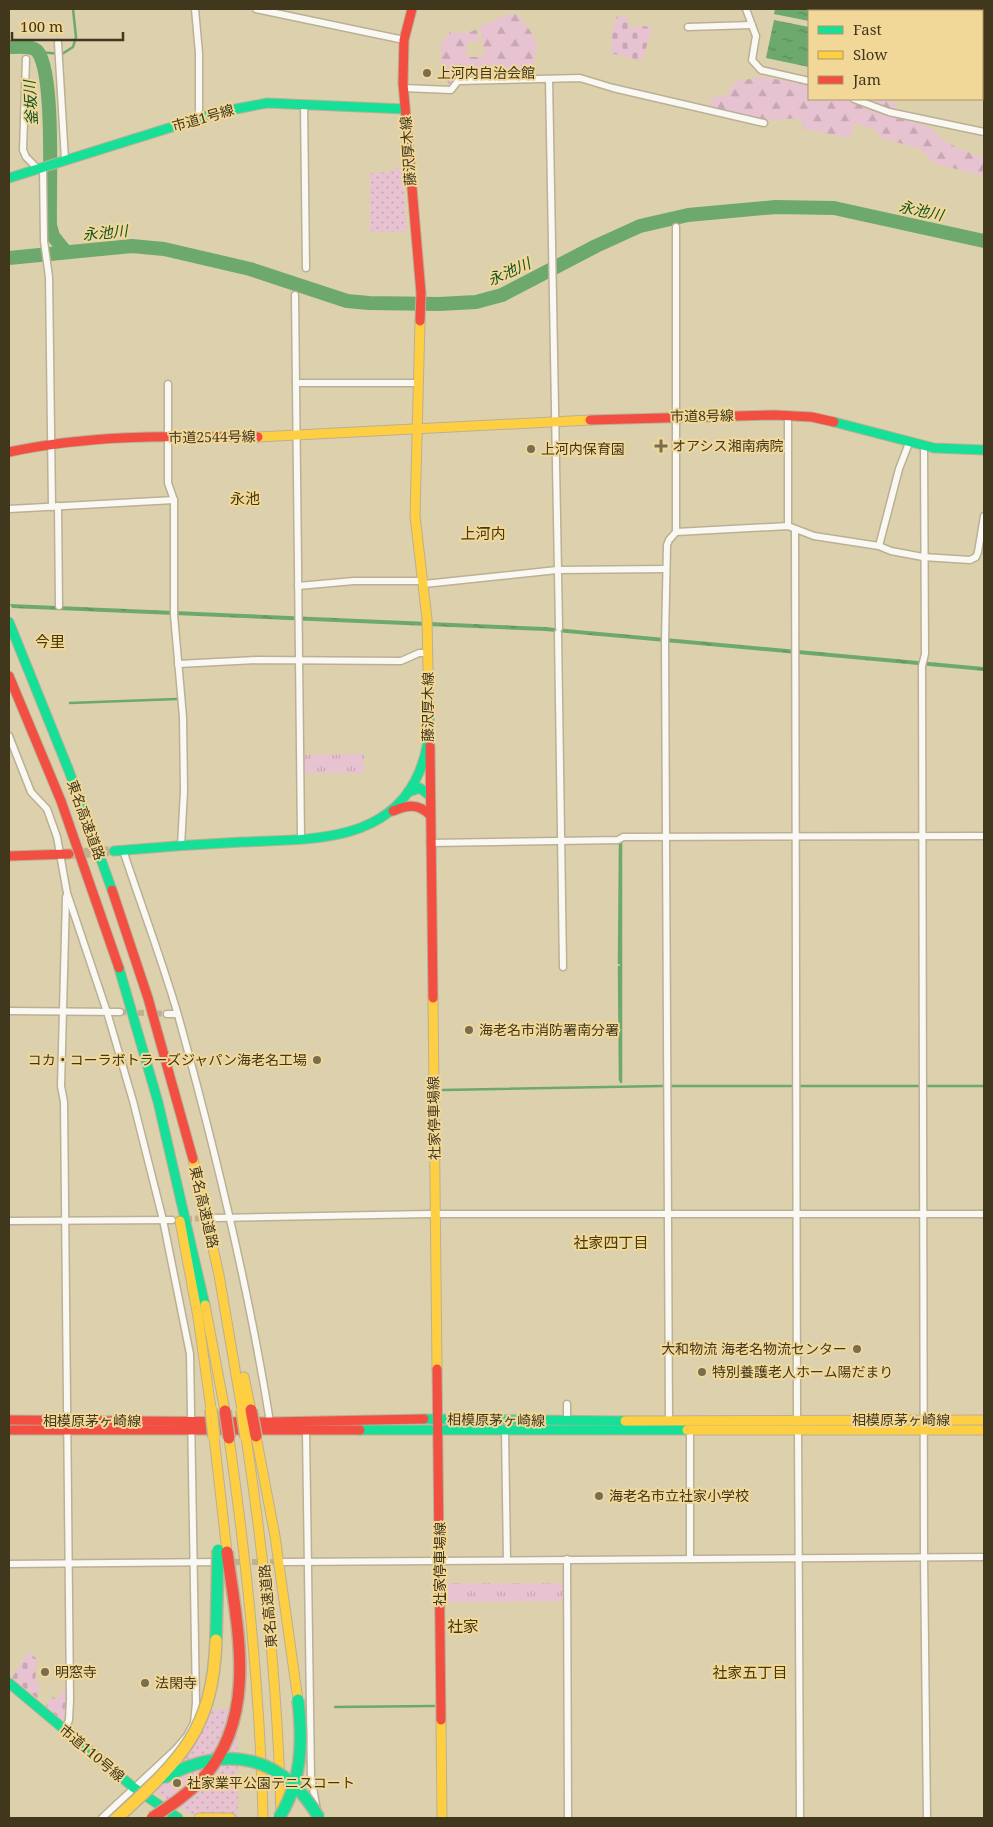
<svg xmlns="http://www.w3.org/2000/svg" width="993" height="1827" font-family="'Noto Serif','Noto Sans JP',serif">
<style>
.grass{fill:url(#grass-tufts)}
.forest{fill:url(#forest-firs)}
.cemetery{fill:url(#cemetery-stones)}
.park{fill:url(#park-dots)}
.pitch{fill:#e7c2d0}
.water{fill:url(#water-ripples)}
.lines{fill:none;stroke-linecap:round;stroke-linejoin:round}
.stream{stroke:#6da96d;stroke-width:2.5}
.river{stroke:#6da96d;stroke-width:14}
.street-tunnel{stroke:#beb190;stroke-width:6;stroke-dasharray:6 3;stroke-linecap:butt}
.primary-tunnel{stroke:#beb190;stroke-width:10;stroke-dasharray:10 5;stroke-linecap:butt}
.street-casing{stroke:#bab094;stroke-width:9}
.fast-casing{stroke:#bab094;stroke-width:11}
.slow-casing{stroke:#bab094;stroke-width:11}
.jam-casing{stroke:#bab094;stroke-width:11}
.street{stroke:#faf8f3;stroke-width:6}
.fast{stroke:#16e098;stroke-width:9}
.slow{stroke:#ffcf43;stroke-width:9}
.jam{stroke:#f24e42;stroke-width:9}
.fast-bridge-casing{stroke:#bab094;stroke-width:14;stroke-linecap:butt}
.slow-bridge-casing{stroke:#bab094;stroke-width:14;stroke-linecap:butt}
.jam-bridge-casing{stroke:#bab094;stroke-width:14;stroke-linecap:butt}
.fast-bridge{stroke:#16e098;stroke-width:11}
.slow-bridge{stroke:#ffcf43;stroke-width:11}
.jam-bridge{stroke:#f24e42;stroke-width:11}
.poi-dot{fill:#786d4f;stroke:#f1d899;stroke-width:2}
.labels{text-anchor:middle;stroke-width:4;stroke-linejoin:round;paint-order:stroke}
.poi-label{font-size:14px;fill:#41371d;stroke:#f1d899;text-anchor:start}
.street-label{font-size:14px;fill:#41371d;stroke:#f1d899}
.water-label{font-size:15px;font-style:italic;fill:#125325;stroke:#f1d899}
.neighbourhood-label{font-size:15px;fill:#4a3906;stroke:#f1d899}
.quarter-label{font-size:16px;fill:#4a3906;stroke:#f1d899}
</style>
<defs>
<pattern id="grass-tufts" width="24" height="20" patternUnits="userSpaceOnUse" patternTransform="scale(1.25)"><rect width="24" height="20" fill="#e7c2d0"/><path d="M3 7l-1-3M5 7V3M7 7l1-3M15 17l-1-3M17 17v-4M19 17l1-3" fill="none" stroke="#c7a7b2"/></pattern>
<pattern id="forest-firs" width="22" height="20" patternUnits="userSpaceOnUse" patternTransform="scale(1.25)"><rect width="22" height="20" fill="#e7c2d0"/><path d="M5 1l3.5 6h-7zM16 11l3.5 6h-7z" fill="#c7a7b2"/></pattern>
<pattern id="cemetery-stones" width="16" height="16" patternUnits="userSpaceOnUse" patternTransform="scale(1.25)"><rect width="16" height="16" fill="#e7c2d0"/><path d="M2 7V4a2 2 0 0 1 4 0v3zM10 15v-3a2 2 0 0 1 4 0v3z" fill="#c7a7b2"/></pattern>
<pattern id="park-dots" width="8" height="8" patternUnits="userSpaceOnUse" patternTransform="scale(1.25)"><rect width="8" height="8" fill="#e7c2d0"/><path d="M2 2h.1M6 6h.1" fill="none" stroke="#c7a7b2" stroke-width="1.8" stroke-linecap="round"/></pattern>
<pattern id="water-ripples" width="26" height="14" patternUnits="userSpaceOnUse" patternTransform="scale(1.25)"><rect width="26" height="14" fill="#6da96d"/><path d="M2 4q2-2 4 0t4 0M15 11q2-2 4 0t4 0" fill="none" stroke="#5b8a59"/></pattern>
</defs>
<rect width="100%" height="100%" fill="#ddd0ad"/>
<g class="grass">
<path d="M364 754V773H304V755Z"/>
<path d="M448 1583H563V1601L448 1602Z"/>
</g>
<g class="forest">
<path d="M511 13C519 14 520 18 525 24 541 43 538 54 527 75L512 79 451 87C442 74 437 53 444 38L449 36V32L468 33 477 29 479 42 468 41 466 47 467 57H485L480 27Z"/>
<path d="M760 77 809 84V99H882L896 104 898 116C907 121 918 122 927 126 934 130 937 134 942 139 946 143 978 157 984 158V176L933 163 921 149 881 138 874 129 855 123 849 138 805 129 799 118 772 120 711 112V98L728 95 734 82Z"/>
</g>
<g class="cemetery">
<path d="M617 16 628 17 629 27 653 26 642 61 611 53 612 30Z"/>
<path d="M28 1652 37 1659 35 1682 39 1683 38 1699 12 1678Z"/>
<path d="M64 1689 67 1695 63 1722 46 1706 52 1696 57 1700Z"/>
</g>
<g class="park">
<path d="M402 168 407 232H370V173L391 172V169Z"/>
<path d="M237 1708 238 1818H200L173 1805 147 1785 155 1777 205 1710Z"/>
</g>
<path class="pitch" d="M174 1765 196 1786 181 1802 159 1781Z"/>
<g class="water">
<path d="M775 9H906L905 11H809V21L774 14Z"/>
<path d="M774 20 809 27V67L766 58Z"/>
<path d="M10 604 544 627 984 667V671L545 631 12 608Z"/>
</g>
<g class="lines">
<g class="stream">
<path d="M38 52 62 54 73 47 76 37 73 9"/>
<path d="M70 703 177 699"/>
<path d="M619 963 620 844"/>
<path d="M619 967 620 1080"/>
<path d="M621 1082V842"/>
<path d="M443 1090 662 1086H984"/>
<path d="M335 1707 434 1706"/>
</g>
<g class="river">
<path d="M9 47C17 47 33 45 38 52 55 76 49 190 50 225L53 236 65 251"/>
<path d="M9 258 132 246 164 249 250 269 347 301 369 303 439 304 476 302 502 295 596 246 640 226 688 215 776 207 834 208 984 241"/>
</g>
<g class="street-tunnel">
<path d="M120 1012 167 1014"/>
<path d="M186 1219 208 1218"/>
<path d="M234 1562H280"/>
</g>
<path class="primary-tunnel" d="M69 854 114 851"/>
<defs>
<g id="street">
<path d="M195 9 199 53V118"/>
<path d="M256 9 404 40"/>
<path d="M746 9 756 36 752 60 761 70 809 81"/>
<path d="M688 27 752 25"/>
<path d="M58 43 65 160"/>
<path d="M26 59 23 150 26 157 38 169"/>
<path d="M549 79 559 628"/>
<path d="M403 88 451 90 458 81 580 78 613 88 764 123"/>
<path d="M854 99 889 112 984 132"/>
<path d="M304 105 306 268"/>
<path d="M43 167 44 241 49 277 52 507"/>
<path d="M295 295 301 838"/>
<path d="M296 383H419"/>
<path d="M168 384V483L174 500V615L183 717 184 791 181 846"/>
<path d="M788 415V526"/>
<path d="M924 447 925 654 922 666 924 1558 927 1818"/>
<path d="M58 506 59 606"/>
<path d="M9 509 174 500"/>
<path d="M795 529 797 1422"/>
<path d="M676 532 788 526 814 536 879 546 891 551 923 557 970 560 976 557 978 552 984 516"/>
<path d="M879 546 899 469 909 443"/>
<path d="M424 584 557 570 666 569"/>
<path d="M298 586 354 581H423"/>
<path d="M558 633 563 967"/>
<path d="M178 664 257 660 401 661 419 653H428"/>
<path d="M9 736 31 792 47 809 57 837 67 893 107 1012 133 1101 163 1220 190 1354 196 1703 194 1723 187 1736 176 1749 102 1818"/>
<path d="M430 843 618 840 623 837 984 836"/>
<path d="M123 850C141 905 162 960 178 1015 215 1149 248 1284 270 1422"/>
<path d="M9 1011 120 1012"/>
<path d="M167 1014H177"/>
<path d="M215 1218 429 1214H984"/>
<path d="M9 1221 172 1220"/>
<path d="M567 1404V1421"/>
<path d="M669 1422 665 642 667 545 669 540 676 532V227"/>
<path d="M505 1430 507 1560"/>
<path d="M306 1431 311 1777 317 1810"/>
<path d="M798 1431 800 1818"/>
<path d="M567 1559 568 1818"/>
<path d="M690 1559V1431"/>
<path d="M284 1562 984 1557"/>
<path d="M9 1564 220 1562"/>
<path d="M65 1730 69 1720 70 1700 64 1102 61 1086 66 897"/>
</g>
<g id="fast">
<path d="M9 178 220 112 267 103 404 109"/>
<path d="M834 422 934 448 984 450"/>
<path d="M9 622 69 771 112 890"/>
<path d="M408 792 420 788 430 796"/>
<path d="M114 851C157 847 200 844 242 842 304 839 382 844 415 781 426 760 430 740 429 716"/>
<path d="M119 968 158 1102 205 1305"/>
<path d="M424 1419 625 1421"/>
<path d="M360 1430H687"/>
<path d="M9 1683 133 1787 178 1818"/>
</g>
<g id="slow">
<path d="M420 321 415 516 427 619 429 716"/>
<path d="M258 437 590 420"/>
<path d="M433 998 437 1369"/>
<path d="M193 1159 219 1275 242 1410"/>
<path d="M180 1221 198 1317 211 1409"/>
<path d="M205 1305 225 1411"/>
<path d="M244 1377 251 1410"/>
<path d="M625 1421 984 1420"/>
<path d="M687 1430H984"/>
<path d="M256 1436 275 1536 298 1700"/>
<path d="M214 1437 227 1552"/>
<path d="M246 1437C265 1564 278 1690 281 1818"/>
<path d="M229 1438C247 1564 260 1690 263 1818"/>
<path d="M441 1720 442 1818"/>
<path d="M199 1818H231"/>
</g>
<g id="jam">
<path d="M412 9 404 40 403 83 421 293 420 321"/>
<path d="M590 420 775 415 812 417 834 422"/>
<path d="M9 452C92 434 174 436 258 437"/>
<path d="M9 676 61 801 119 968"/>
<path d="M430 746 433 998"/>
<path d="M393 811C407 805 418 803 430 815"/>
<path d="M9 856 69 854"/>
<path d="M112 890 148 998 193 1159"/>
<path d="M437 1369 441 1720"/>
<path d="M9 1420 270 1422 424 1419"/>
<path d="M9 1430H360"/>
</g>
</defs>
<use href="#street" class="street-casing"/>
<use href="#fast" class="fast-casing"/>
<use href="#slow" class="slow-casing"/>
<use href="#jam" class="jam-casing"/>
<use href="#street" class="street"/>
<use href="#fast" class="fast"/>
<use href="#slow" class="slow"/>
<use href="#jam" class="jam"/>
<defs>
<g id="fast-bridge">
<path d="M216 1640 218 1550"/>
<path d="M163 1778C227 1744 282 1754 319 1818"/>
<path d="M279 1818C302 1781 303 1742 298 1700"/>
</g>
<g id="slow-bridge">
<path d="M211 1409 214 1437"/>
<path d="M242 1410 246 1437"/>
<path d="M117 1818C180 1760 213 1731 216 1640"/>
</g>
<g id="jam-bridge">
<path d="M251 1410 256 1436"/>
<path d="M225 1411 229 1438"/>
<path d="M152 1818C170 1806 188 1794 203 1778 259 1716 237 1627 227 1552"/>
</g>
</defs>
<use href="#fast-bridge" class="fast-bridge-casing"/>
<use href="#slow-bridge" class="slow-bridge-casing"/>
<use href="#jam-bridge" class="jam-bridge-casing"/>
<use href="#fast-bridge" class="fast-bridge"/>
<use href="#slow-bridge" class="slow-bridge"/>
<use href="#jam-bridge" class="jam-bridge"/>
</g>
<g class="poi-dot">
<circle cx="427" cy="73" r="5"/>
<path d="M658.5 438.5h5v5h5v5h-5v5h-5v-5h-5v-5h5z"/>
<circle cx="531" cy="449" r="5"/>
<circle cx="469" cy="1030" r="5"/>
<circle cx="317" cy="1060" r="5"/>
<circle cx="857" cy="1349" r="5"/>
<circle cx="702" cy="1372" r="5"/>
<circle cx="599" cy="1496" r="5"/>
<circle cx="45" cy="1672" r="5"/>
<circle cx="145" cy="1683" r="5"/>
<circle cx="177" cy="1783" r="5"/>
</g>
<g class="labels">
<g class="poi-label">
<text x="437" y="78">上河内自治会館</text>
<text x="672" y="451">オアシス湘南病院</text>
<text x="541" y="454">上河内保育園</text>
<text x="479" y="1035">海老名市消防署南分署</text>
<text x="307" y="1065" text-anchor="end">コカ・コーラボトラーズジャパン海老名工場</text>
<text x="847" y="1354" text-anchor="end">大和物流 海老名物流センター</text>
<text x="712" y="1377">特別養護老人ホーム陽だまり</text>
<text x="609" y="1501">海老名市立社家小学校</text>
<text x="55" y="1677">明窓寺</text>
<text x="155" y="1688">法閑寺</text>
<text x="187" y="1788">社家業平公園テニスコート</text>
</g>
<g class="street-label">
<text transform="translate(203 118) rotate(-16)" y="5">市道1号線</text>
<text transform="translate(408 151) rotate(-94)" y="5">藤沢厚木線</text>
<text transform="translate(702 416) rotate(-1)" y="5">市道8号線</text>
<text transform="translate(212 437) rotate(-1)" y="5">市道2544号線</text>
<text transform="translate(428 707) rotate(-90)" y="5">藤沢厚木線</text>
<text transform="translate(86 820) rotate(70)" y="5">東名高速道路</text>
<text transform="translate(434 1118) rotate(-91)" y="5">社家停車場線</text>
<text transform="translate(204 1207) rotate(77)" y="5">東名高速道路</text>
<text transform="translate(496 1420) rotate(1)" y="5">相模原茅ヶ崎線</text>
<text x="901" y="1425">相模原茅ヶ崎線</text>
<text x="92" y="1426">相模原茅ヶ崎線</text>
<text transform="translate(440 1564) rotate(-90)" y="5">社家停車場線</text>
<text transform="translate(268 1606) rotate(-95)" y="5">東名高速道路</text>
<text transform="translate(92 1753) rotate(40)" y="5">市道110号線</text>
</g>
<g class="water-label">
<text transform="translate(31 103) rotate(-93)" y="5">釜坂川</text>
<text transform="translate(921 211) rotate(12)" y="5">永池川</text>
<text transform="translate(105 233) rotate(-5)" y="5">永池川</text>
<text transform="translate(509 272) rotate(-24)" y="5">永池川</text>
</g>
<g class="neighbourhood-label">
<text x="245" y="504">永池</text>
<text x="483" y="539">上河内</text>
<text x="50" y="647">今里</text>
<text x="611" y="1248">社家四丁目</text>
<text x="750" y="1678">社家五丁目</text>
</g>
<g class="quarter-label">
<text x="463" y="1632">社家</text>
</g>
</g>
<rect width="993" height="1827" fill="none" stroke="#41371d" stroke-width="20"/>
<rect x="808" y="10" width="175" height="90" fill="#f1d899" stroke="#ab9867"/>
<rect x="818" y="26" width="25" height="8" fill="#16e098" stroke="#ab9867"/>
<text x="853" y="35" font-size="15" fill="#41371d">Fast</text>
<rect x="818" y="51" width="25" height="8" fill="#ffcf43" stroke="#ab9867"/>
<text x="853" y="60" font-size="15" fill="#41371d">Slow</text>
<rect x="818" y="76" width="25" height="8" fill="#f24e42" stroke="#ab9867"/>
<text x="853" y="85" font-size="15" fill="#41371d">Jam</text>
<path d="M12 32v8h111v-8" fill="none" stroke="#41371d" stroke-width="2.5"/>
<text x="20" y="32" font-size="15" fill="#41371d" stroke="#f1d899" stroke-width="4" paint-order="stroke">100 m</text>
</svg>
